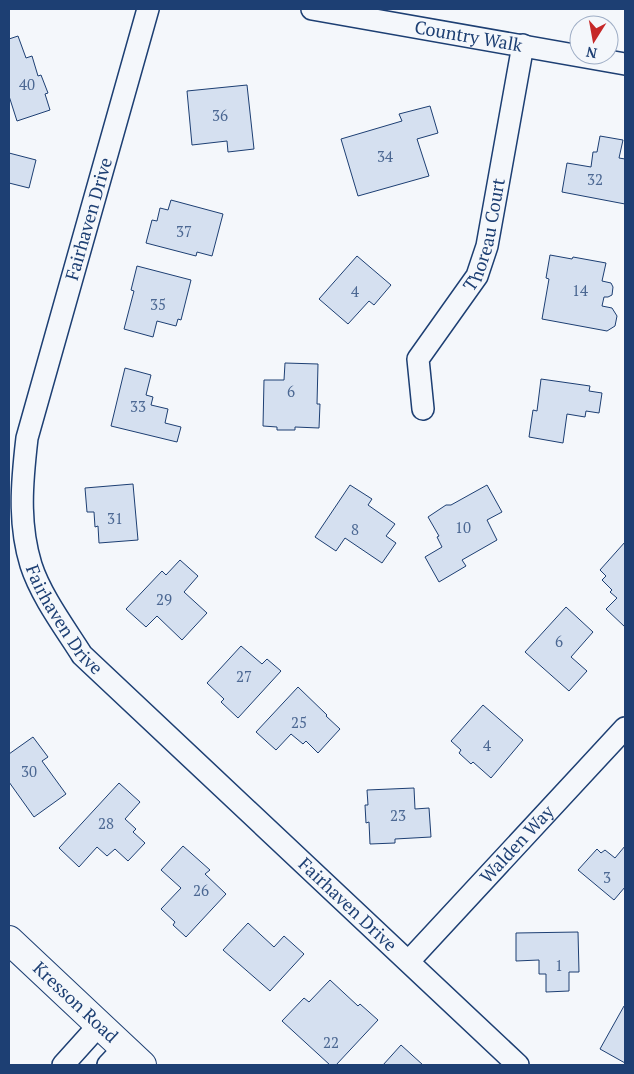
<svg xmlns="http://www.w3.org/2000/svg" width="634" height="1074" font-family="'PT Serif',serif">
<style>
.building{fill:#d5e0f0;stroke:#1d3f73}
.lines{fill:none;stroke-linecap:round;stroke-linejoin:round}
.street-casing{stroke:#1d3f73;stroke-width:24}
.secondary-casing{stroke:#1d3f73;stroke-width:30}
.street{stroke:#f4f7fb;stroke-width:21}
.secondary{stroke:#f4f7fb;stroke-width:28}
.labels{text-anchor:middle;stroke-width:4;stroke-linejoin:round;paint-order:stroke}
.number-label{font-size:15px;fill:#4b6792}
.street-label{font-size:18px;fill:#1d3f73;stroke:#f4f7fb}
</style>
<rect width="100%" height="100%" fill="#f4f7fb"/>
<g class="building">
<path d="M18 36 26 58 32 56 38 76 41 75 48 93 45 94 50 110 17 121 9 96V39Z"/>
<path d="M247 85 254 149 228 152 227 141 192 145 187 91Z"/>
<path d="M430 106 438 133 417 139 429 176 358 196 341 139 402 121 399 114Z"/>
<path d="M600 136 623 140 619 158 625 159V204L562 192 567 163 591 167 593 152H597Z"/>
<path d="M9 153 36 160 29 188 9 183Z"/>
<path d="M171 200 223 214 212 256 197 252 196 256 146 243 152 220 157 221 160 208 168 210Z"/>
<path d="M550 255 572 259 573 257 606 263 602 281 611 283 613 287 612 295 608 297H604L602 306 612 308 617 316 615 326 607 331 542 319 549 279 546 278Z"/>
<path d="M357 256 391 285 374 305 369 301 348 324 319 299Z"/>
<path d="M137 266 191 280 181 320 178 319 176 326 157 321 153 337 124 329 134 291 131 290Z"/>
<path d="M285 363 318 364 317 404H320L319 428 295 427V430H277V427L263 426 264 380H284Z"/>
<path d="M125 368 151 375 146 395 153 397 151 405 168 409 165 423 181 427 177 442 111 426Z"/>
<path d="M541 379 590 386 589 391 602 393 599 413 586 411 585 417 567 414 563 443 529 437 533 410 537 411Z"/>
<path d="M133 484 138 540 99 543 98 526 95 527 94 512H87L85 488Z"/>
<path d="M350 485 372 499 368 505 395 524 386 536 396 543 382 563 345 538 336 551 315 537Z"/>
<path d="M487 485 502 512 487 520 497 540 462 560 466 566 439 582 425 557 442 547 437 537 439 536 428 517 446 505H451Z"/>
<path d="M625 542V627L606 609 617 598 610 592 612 590 602 580 606 576 600 570Z"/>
<path d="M180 560 198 576 184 592 207 613 182 640 157 616 146 627 126 609 162 571 166 575Z"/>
<path d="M566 607 593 632 571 657 587 671 569 691 525 652Z"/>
<path d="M241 646 262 664 267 659 281 671 238 718 221 702 224 699 207 683Z"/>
<path d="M298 687 327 715 326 716 340 729 318 753 306 741 303 744 291 734 276 750 256 732Z"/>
<path d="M483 705 523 740 491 778 473 762 471 764 459 753 461 750 451 741Z"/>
<path d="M33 737 48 757 42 761 66 794 34 817 9 782V754Z"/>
<path d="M119 783 140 802 125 819 136 829 133 832 145 843 128 861 115 849 107 856 97 847 79 867 59 848Z"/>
<path d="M414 788 415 809 429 808 431 837 395 839V843L370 844 369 822 366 823 365 805H368L367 790Z"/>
<path d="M183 846 210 870 205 874 226 894 186 937 173 925 175 922 161 909 181 888 161 870Z"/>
<path d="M625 846V887L614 900 578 870 597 849 601 853 605 850 615 858Z"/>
<path d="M248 923 274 947 284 936 304 954 270 991 223 950Z"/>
<path d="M578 932 579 972H569V991L546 992V974H539V960L516 961V933Z"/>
<path d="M330 980 358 1006 360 1004 378 1020 336 1065H330L282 1021 304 998 309 1002Z"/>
<path d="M624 1006 625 1007V1063L600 1049Z"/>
<path d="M401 1045 423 1065H383Z"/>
</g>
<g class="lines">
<defs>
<g id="street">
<path id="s1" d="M148 9 27 438C22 481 18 523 31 565 41 596 65 628 82 655L518 1065"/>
<path id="s2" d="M312 9 625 64"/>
<path id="s3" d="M423 409 418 359 477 276 487 246 523 45"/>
<path id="s4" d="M409 961 625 728"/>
<path d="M63 1065 99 1025"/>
<path d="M108 1065 124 1048"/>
</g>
<g id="secondary">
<path id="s5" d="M9 940 142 1065"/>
</g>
</defs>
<use href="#street" class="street-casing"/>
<use href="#secondary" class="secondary-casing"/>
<use href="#street" class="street"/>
<use href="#secondary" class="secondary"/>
</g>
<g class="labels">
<g class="number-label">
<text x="27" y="90">40</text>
<text x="220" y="121">36</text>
<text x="385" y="162">34</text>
<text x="595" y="185">32</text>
<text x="184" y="237">37</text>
<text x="580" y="296">14</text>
<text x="355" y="297">4</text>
<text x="158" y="310">35</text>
<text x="291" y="397">6</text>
<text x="138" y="412">33</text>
<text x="115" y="524">31</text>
<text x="463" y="533">10</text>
<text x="355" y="535">8</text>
<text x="164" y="605">29</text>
<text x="559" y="647">6</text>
<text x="244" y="682">27</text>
<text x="299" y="728">25</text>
<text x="487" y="751">4</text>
<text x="29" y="777">30</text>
<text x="398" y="821">23</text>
<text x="106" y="829">28</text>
<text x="607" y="883">3</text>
<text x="201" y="896">26</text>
<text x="559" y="971">1</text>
<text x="331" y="1048">22</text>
</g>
<g class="street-label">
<text dy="6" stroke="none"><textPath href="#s2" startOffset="159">Country Walk</textPath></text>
<text transform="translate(89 219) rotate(-74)" y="6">Fairhaven Drive</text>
<text dy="6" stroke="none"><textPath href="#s3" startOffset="194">Thoreau Court</textPath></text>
<text dy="6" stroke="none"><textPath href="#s1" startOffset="638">Fairhaven Drive</textPath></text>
<text dy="6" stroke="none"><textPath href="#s4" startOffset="159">Walden Way</textPath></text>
<text dy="6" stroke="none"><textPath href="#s1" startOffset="1042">Fairhaven Drive</textPath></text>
<text dy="6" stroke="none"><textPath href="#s5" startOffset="91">Kresson Road</textPath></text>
</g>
</g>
<rect width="634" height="1074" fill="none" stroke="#1d3f73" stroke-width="20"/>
<g transform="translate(594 40) rotate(191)"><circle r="24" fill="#f4f7fb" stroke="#9eadc5"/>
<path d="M0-4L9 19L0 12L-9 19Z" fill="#c62828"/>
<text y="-8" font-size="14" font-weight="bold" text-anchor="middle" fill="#1d3f73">N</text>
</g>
</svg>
